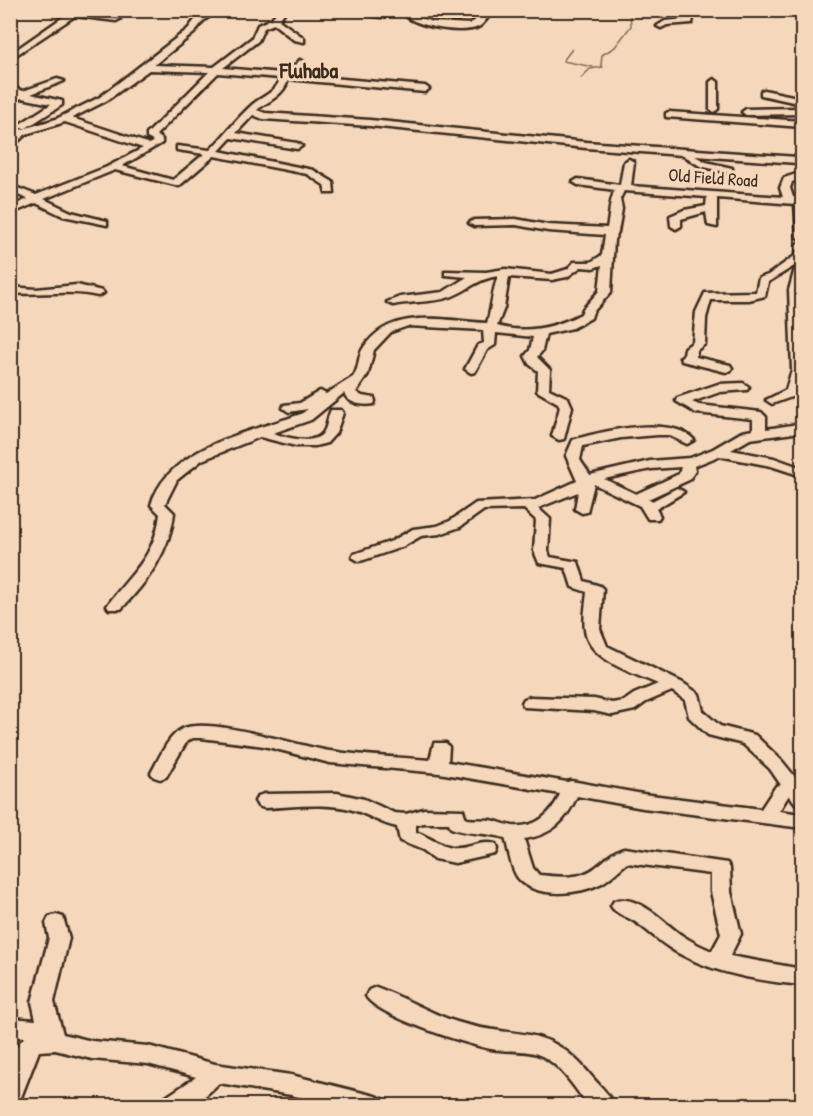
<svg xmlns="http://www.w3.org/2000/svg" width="813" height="1116" font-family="'Patrick Hand',sans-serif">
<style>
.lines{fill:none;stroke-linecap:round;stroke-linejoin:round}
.stream{stroke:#7e6a57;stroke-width:1.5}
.minor-casing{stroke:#3b2a1e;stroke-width:5}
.minor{fill:#f5d8bb;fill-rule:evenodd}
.labels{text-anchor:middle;stroke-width:6;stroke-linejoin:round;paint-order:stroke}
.far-street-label{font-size:18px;fill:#3b2a1e;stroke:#f5d8bb}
.far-district-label{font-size:22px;font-weight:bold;fill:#3b2a1e;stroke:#f5d8bb}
</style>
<rect width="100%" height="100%" fill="#f5d8bb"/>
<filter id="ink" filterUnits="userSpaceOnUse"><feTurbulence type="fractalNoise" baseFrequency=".0167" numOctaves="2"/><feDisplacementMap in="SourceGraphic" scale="12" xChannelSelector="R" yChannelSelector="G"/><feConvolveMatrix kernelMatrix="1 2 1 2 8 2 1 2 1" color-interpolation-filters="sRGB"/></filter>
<g filter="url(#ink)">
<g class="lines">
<g class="stream">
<path d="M572 49 563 61 593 67"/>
<path d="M581 78 590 69 603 67 601 65 602 55 615 47 631 26 630 13 632 10"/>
</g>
<defs>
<g id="minor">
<path d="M42 10H78V12L120 19 116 21 75 16 10 59V54L66 15Z"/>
<path d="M210 10H219L203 21 194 33 154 65 214 67 252 38 258 25 271 19 279 10H286L279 20 304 38V42L294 40 274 24 264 28 258 41 223 68 282 73 290 71 300 60 304 62 296 75 425 86 429 89 425 92 288 79C285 95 268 101 257 110L265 113 370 120 586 142 797 157 802 160 797 163 695 156 706 162 732 168V172L729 173 700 166 682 155 586 148 370 126 263 119 253 115 236 133 297 143 302 146 297 149 231 138 219 151 313 170 333 182 334 193H326L324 185 307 174 214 156 179 186 115 170 44 199 71 212 107 221V225L63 216 36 203 10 214V207L28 199 10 192V185L36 195 107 167 143 148 65 122 26 134 10 149V140L20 130 56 119 100 97 188 29 197 17ZM149 70 209 72 147 134V138L153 141 150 144 72 118 106 101ZM218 73 280 78C277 92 263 96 253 104 237 118 225 135 210 150L177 146V150L204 154 173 180 122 166 162 143V139L156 135Z"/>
<path d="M333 10 381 13 403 10 381 17Z"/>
<path d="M471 10H480L490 15C487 18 484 23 480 26 465 35 419 27 406 16L410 14 432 22 470 24 481 16Z"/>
<path d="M687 10H695L692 23 667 25 661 28 657 26 665 21 686 19Z"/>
<path d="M772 10H780L783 14 776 16Z"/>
<path d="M57 79 64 81 31 94 62 101V105L26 128H20V124L51 104 22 98 10 102V96L15 94 10 92V86L23 91Z"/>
<path d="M714 79 718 82V109L714 112 710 109V82Z"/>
<path d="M764 90 802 98V104L761 95V91Z"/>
<path d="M802 108V114L746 115 742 112 746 109Z"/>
<path d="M669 112 802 121V127L666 117V113Z"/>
<path d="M629 159 634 162 631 186 783 197 780 188 784 178 802 172V178L792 182 790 188 793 197 802 198V240L797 237 795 204 717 198V227L708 225 706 212 681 219V226L676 229 671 226 670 216 684 210 706 206 707 197 624 191 620 199 622 209 618 232 614 240 611 292 593 312 591 318 573 328 546 334 542 351 537 357 550 370 549 389 568 398 572 407 564 439 559 440 552 436 560 407 558 403 537 391 538 371 529 364 525 356 530 350 533 337 496 333 495 345 487 350 475 372 471 373 465 369 478 345 484 343 483 330 408 326 391 332 374 350 368 374 356 392 362 396 374 398 375 401 374 404C363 406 348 404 344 393L311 420 273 433C284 437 314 446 323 433 328 426 327 417 331 410H341L343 413 336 433 327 443 315 446H296L260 437 202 460 177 480 165 504 174 513C170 551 147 582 121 609H109L107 606C131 572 154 560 160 514L151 505C168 446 251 432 301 414L308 409 289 412 283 408 284 405 300 403 320 391 326 394 353 377C360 369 357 356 364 347 392 306 444 321 487 323 492 307 492 291 498 276 477 279 469 290 450 297 432 303 412 301 393 305L387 302 400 297 443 292 467 277 445 275V271L486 272 505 269 552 274 568 269 574 262H591L602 255 605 235 548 231 516 225 474 226 469 223 474 220 516 219 548 225 607 228C610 215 609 201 615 190L578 185 573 182 578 179 620 185 624 162ZM602 265 599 291 583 309 581 314C554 328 527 334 497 326L504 308 509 277 552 280 567 277 581 267 593 268Z"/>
<path d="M802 241V376L797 395 772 404 766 400 786 390 792 370 789 290 796 265 768 282 765 296 749 300H711L706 318 705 344 697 350 696 357 730 365 732 368 730 371 726 372 682 361 680 358 684 354 685 348 693 342 696 312 705 293 756 292 759 278 768 275 796 255 797 244Z"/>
<path d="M77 285 102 291 104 293 98 296C69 289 40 296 10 293V287L36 289Z"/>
<path d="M743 383 749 387 747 390 720 392 692 402 699 405 761 412 766 417V429L792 425 802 421 801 432 750 439 731 450 774 458 802 468V476L771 466 719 456 694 466 695 471 689 480 648 499 652 501 677 488 684 492 656 509 660 516 658 519H648L640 506 594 484 587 512 582 513 575 509 578 492 538 508 550 519 548 551 550 557 578 562 584 581 600 586 603 589 600 629 607 646 683 683 699 694 703 711 720 726 755 735 782 761 795 777 802 775V805L796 804 789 795 779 811 802 814V828L643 808 577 796C566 821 552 835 524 839L533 868 539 875C559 877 580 880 596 867 606 860 612 851 624 848L727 863 730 868 731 892 741 934 730 956 802 969V985C760 981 716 974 678 953 663 945 651 933 637 923 629 917 616 915 611 906L614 901C638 893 665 924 683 936 692 942 702 947 712 951L721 934 711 892V874L627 863C619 869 611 878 602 883 579 895 535 899 518 878 510 867 509 850 505 838 487 832 469 835 451 828L449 823H424L416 825V832C425 835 445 848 451 848 466 850 480 840 495 844L497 849 495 854 455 863 435 859 423 850 400 841 397 827C381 824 368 814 353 810 326 802 292 807 264 808L258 806 255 801 258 796 264 794 337 793 364 799 394 813 406 814 424 809 463 810 466 819C474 820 482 819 490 820 498 821 505 825 513 826 536 828 552 814 560 794L439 773 330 763 264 746 201 738H193L187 741 166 777 160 779 154 777 151 773C159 759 168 736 182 729 210 716 297 746 330 751 363 756 397 757 430 760L434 743H446L449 747 448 762 567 782 571 781 643 794 761 809 776 786 781 785 770 769 743 744 708 735 689 717 685 700 672 691 646 702 635 710 612 715 594 711 524 707 522 703 524 699 530 697 594 699 612 703 624 701 634 694 658 684C634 673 588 660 585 630 583 617 586 604 587 592L572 587 566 568 539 563 534 551 536 520 524 509 484 510 460 527 440 534 421 536 402 547 364 560 359 561 352 557 354 554 392 541 413 529 437 526 450 521 476 503 535 500 577 481 566 456 573 440C602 431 672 415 694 440L687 444 668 435H658L621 438 583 446 580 460 590 475 650 461 690 458 713 449 742 432 753 430V419L696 413 676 401 677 398 718 384ZM681 467 679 474 636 494 604 479 651 469Z"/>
<path d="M56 915 63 917 69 938 54 1002 63 1034 92 1041 148 1046 215 1064 291 1075 375 1096 383 1099 386 1106H334L291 1095 219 1083C194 1107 194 1106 160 1106L163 1099 196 1077 148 1064 92 1059 55 1050 39 1051 18 1105 10 1106C10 1085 7 1052 25 1037L10 1036V1018L36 1020 32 1002 49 938 46 923 49 917Z"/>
<path d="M376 987C404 997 429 1013 457 1022 517 1041 546 1020 592 1077 600 1086 610 1095 615 1106H589C574 1088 560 1062 537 1054 523 1049 506 1052 491 1049 468 1045 375 1015 366 996L369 990Z"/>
</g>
</defs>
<use href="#minor" class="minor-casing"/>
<use href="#minor" class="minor"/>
</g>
</g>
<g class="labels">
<g class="far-street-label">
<text transform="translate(713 178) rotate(4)" y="6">Old Field Road</text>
</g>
<g class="far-district-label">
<text x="309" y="78">Fluhaba</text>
</g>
</g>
<rect width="813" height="1116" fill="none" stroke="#f5d8bb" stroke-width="36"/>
<rect x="18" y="18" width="777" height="1080" fill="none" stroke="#3b2a1e" stroke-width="2" filter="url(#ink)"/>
</svg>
